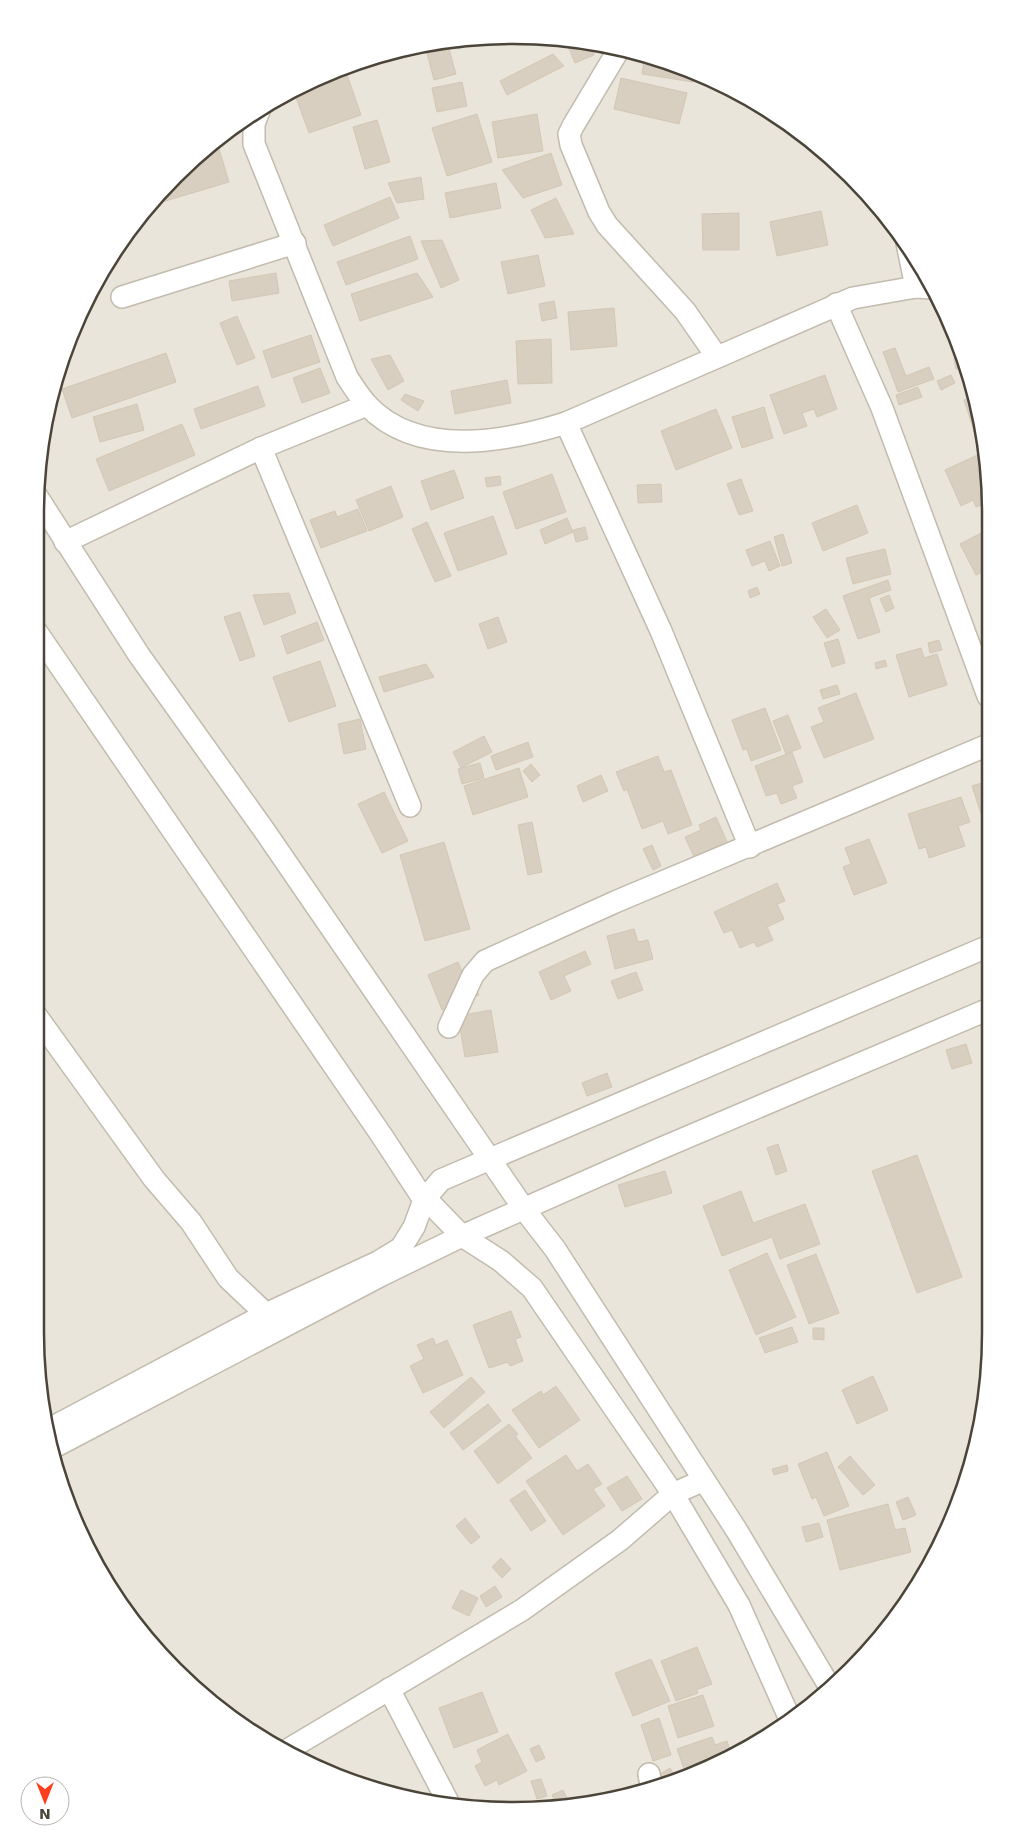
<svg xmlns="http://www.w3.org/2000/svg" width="1026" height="1846" font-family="'DejaVu Sans',sans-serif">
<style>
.residential{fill:#eae5da}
.building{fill:#d8cfc1;stroke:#d3c7b4}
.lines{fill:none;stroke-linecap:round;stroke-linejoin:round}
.minor-casing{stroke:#c2bbae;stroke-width:24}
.minor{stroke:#fff;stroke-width:21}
.rim{fill:none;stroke:#4b4439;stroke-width:2.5}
</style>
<rect width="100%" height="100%" fill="#f6f3ec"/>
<path class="residential" d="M482 36 576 39 667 60 752 99 851 175 911 248 966 359 987 451 990 1364 966 1486 927 1572 828 1693 696 1775 544 1810 389 1795 247 1730 134 1624 60 1486 35 1333 36 482 60 360 99 274 154 198 222 134 302 84 390 51Z"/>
<g class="building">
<path d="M482 36H493L458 49 456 40Z"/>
<path d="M577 39 588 42 594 55 575 63 567 44Z"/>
<path d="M447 42 456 74 434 80 425 45Z"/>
<path d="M553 54 564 66 507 95 500 81Z"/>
<path d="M645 55 667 60 697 74 693 82 642 74Z"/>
<path d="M345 69 361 115 309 133 293 89Z"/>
<path d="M621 78 687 93 679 124 614 109Z"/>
<path d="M462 82 467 106 437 112 432 88Z"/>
<path d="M744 96 752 99 761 106 746 108Z"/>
<path d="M477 114 492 162 447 176 432 128Z"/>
<path d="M537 114 543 151 498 158 492 122Z"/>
<path d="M377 120 390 162 365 169 353 127Z"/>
<path d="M216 139 229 182 162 202 160 192Z"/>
<path d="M551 153 562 185 523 198 502 170Z"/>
<path d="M421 177 424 199 397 203 388 183Z"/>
<path d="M496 183 501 208 450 218 445 193Z"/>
<path d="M390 197 399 218 333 246 324 225Z"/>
<path d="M556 198 574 234 545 238 531 210Z"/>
<path d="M821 211 828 245 777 256 770 222Z"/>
<path d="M739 213V250H703L702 214Z"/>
<path d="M410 236 418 259 346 285 337 262Z"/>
<path d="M442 240 459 280 441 288 421 241Z"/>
<path d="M538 255 545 286 508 294 501 262Z"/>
<path d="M276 273 279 293 232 301 229 281Z"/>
<path d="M417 273 433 297 360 321 351 294Z"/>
<path d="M554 301 557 318 542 321 539 304Z"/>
<path d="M614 308 617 346 571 350 568 312Z"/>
<path d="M237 316 255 358 237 365 220 323Z"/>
<path d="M311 335 320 362 272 378 263 351Z"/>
<path d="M551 339 552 383 518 384 516 341Z"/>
<path d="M895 348 906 376 929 367 934 379 898 392 883 352Z"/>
<path d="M166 353 176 382 72 418 62 389Z"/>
<path d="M390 355 404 381 388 390 371 359Z"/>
<path d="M964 356 968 368 956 369 954 358Z"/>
<path d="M320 368 330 393 302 403 293 378Z"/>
<path d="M825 375 837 409 817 417 814 409 802 413 807 426 784 434 770 395Z"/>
<path d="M951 375 955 383 941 390 937 381Z"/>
<path d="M507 380 511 403 455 414 451 391Z"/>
<path d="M258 386 265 406 201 429 194 409Z"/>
<path d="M918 387 922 397 899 405 896 395Z"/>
<path d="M405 394 424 401 418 411 401 400Z"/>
<path d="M974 397 984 438 977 440 964 400Z"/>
<path d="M137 404 144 430 100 442 93 417Z"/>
<path d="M764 407 773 438 742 448 732 417Z"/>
<path d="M716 409 732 448 676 470 661 431Z"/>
<path d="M182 424 195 455 109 491 96 459Z"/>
<path d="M986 451 987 503 976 507 973 500 961 506 945 470Z"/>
<path d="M454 470 464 498 431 510 421 481Z"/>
<path d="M552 474 566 512 516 529 503 492Z"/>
<path d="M500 476 501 485 487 487 485 478Z"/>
<path d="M741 479 753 511 739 515 727 484Z"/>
<path d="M661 484 662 502 638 503 637 485Z"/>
<path d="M391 486 403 517 369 531 356 500Z"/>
<path d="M857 505 868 533 823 551 812 523Z"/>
<path d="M358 509 367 531 321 548 310 520 335 511 337 517Z"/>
<path d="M493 516 507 554 458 571 444 533Z"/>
<path d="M567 518 573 532 545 544 540 530Z"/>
<path d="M427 522 451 576 435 582 412 529Z"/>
<path d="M585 527 588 539 576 542 573 530Z"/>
<path d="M987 530V570L976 575 960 544Z"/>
<path d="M783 534 792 563 782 566 774 537Z"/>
<path d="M770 541 780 566 769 571 765 561 752 566 746 550Z"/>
<path d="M885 549 891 574 853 584 846 558Z"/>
<path d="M888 580 891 590 869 598 880 632 858 639 843 596Z"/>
<path d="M757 587 760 594 750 598 748 591Z"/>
<path d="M289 593 296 613 264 625 253 595Z"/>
<path d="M889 595 894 608 886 612 880 599Z"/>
<path d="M826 609 840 630 827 638 813 617Z"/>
<path d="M240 612 255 656 240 661 224 617Z"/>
<path d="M498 617 507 642 488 649 479 624Z"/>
<path d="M317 622 324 640 287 654 281 636Z"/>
<path d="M838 639 845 663 832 667 824 643Z"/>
<path d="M939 640 942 650 930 653 928 643Z"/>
<path d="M921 648 924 658 937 654 947 685 909 697 896 655Z"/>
<path d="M885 660 887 666 876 669 875 663Z"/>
<path d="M320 661 336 706 289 722 273 677Z"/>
<path d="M426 664 434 677 384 692 379 677Z"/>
<path d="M837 685 840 694 823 699 820 690Z"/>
<path d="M856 693 874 739 824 758 811 727 824 722 818 708Z"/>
<path d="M765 708 781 750 751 761 747 749 743 750 732 720Z"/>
<path d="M788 715 801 748 786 754 773 721Z"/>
<path d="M360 719 366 749 344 754 338 724Z"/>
<path d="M484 736 492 752 461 768 453 752Z"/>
<path d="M528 742 533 757 496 770 491 756Z"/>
<path d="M792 752 803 782 792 786 797 798 781 804 777 793 766 796 755 766Z"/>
<path d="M658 756 664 772 671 770 692 825 668 834 663 821 642 829 627 789 624 791 616 772Z"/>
<path d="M480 763 484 778 462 784 458 769Z"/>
<path d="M531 764 540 775 532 782 523 771Z"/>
<path d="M519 768 528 797 473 815 464 786Z"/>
<path d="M601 775 608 791 583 802 577 786Z"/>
<path d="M988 781V835L972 786Z"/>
<path d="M384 792 408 841 382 853 358 804Z"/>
<path d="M961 797 970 822 958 826 965 846 929 858 926 847 919 849 908 814Z"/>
<path d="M716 817 728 844 695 859 685 837 701 830 699 825Z"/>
<path d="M532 822 542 872 528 875 518 825Z"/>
<path d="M869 839 887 883 854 895 843 867 851 864 845 848Z"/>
<path d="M444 842 470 929 425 941 400 855Z"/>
<path d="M652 845 661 866 653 870 643 849Z"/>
<path d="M777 883 785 901 777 904 784 919 767 927 773 940 757 947 754 942 740 948 732 930 724 933 714 912Z"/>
<path d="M634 929 638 942 648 940 653 959 615 969 607 936Z"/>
<path d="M585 951 591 964 564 976 571 991 551 1000 539 972Z"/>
<path d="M458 962 463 974 469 972 479 995 442 1010 428 975Z"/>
<path d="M636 972 643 990 618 999 611 981Z"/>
<path d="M491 1010 498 1052 465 1057 458 1016Z"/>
<path d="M966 1044 972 1063 952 1069 946 1050Z"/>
<path d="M607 1073 612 1087 587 1096 582 1083Z"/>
<path d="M778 1144 787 1171 776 1175 767 1148Z"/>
<path d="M917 1155 962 1277 917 1293 872 1171Z"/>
<path d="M665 1171 672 1193 625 1207 618 1185Z"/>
<path d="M741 1191 753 1223 805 1204 820 1244 780 1259 772 1237 722 1256 703 1206Z"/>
<path d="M767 1253 796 1317 756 1335 729 1270Z"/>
<path d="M816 1254 839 1313 809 1324 787 1265Z"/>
<path d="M511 1311 521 1337 515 1339 523 1361 510 1366 508 1362 489 1368 473 1325Z"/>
<path d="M792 1327 798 1342 765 1353 759 1338Z"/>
<path d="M813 1328H824V1340L813 1339Z"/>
<path d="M433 1338 436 1345 447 1340 463 1375 423 1393 410 1366 424 1359 417 1345Z"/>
<path d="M873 1376 888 1410 857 1424 842 1390Z"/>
<path d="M471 1377 485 1392 444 1428 430 1412Z"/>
<path d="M556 1386 580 1420 539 1448 512 1410 541 1391 543 1395Z"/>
<path d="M488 1404 501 1421 463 1450 450 1433Z"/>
<path d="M509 1424 518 1434 515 1436 532 1458 498 1484 474 1451Z"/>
<path d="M827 1452 849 1506 824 1516 816 1497 812 1499 798 1464Z"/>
<path d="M566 1455 577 1471 588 1464 602 1484 593 1489 605 1506 563 1535 526 1481Z"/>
<path d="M850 1456 875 1485 863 1495 838 1467Z"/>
<path d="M787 1465 788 1471 774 1475 772 1469Z"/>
<path d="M627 1476 642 1499 622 1511 607 1488Z"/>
<path d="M525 1490 546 1521 531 1531 510 1500Z"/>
<path d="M908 1497 916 1515 903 1520 896 1502Z"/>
<path d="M888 1504 895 1530 905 1528 911 1552 840 1570 827 1520Z"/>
<path d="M465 1518 480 1537 471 1544 456 1526Z"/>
<path d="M819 1523 823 1537 806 1542 802 1527Z"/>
<path d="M501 1558 511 1569 502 1578 492 1567Z"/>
<path d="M495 1586 502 1597 486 1607 480 1596Z"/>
<path d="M461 1590 478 1598 469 1616 452 1608Z"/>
<path d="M697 1647 712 1684 696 1690 698 1693 676 1701 661 1661Z"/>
<path d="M651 1659 670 1701 633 1716 615 1673Z"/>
<path d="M482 1692 498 1732 454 1748 439 1708Z"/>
<path d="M703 1695 714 1726 678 1738 668 1706Z"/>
<path d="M659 1718 671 1755 653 1761 641 1725Z"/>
<path d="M508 1734 527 1771 499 1785 497 1780 485 1786 475 1766 482 1762 477 1750Z"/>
<path d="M712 1737 715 1745 727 1741 731 1753 696 1775 687 1777 677 1749Z"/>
<path d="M539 1745 545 1758 536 1762 530 1749Z"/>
<path d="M670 1768 677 1779 665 1782 660 1774Z"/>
<path d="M541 1779 547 1796 537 1799 531 1781Z"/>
<path d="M563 1790 570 1804 557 1807 552 1795Z"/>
</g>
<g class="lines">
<defs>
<g id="minor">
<path d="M619 49 573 126 569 134 571 145 599 212 607 225 685 311 717 357"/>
<path d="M259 111 254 124V144L347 377C353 386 359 396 367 405 417 458 505 442 566 423L853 298 916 287 931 288"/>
<path d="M907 243 916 287"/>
<path d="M122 297 295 243"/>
<path d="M836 304 882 408 988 696"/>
<path d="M566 423 661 631 750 847"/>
<path d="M261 448 410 806"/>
<path d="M36 495 139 655 264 830 524 1209 555 1249 737 1531 831 1689"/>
<path d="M65 542 261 448 367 405"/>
<path d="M36 631 382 1136 424 1200 433 1206 462 1236 501 1261 532 1288 673 1494 739 1605 789 1717"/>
<path d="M35 1014 154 1179 191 1222 228 1278 266 1314"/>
<path d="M449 1027 473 975 485 961 615 902 988 745"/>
<path d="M51 1428 266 1314 378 1262 401 1248 414 1227 424 1200 441 1180 989 946"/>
<path d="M54 1447 382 1275 462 1236 657 1150 989 1009"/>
<path d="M389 1689 447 1800"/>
<path d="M289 1749 522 1610 620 1540 673 1494 704 1480"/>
<path d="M649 1774 651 1785"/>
</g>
</defs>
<use href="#minor" class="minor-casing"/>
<use href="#minor" class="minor"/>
</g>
<path d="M0 0H1026V1846H0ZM513 44H513A469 469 0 0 1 982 513V1333A469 469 0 0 1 513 1802H513A469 469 0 0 1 44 1333V513A469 469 0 0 1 513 44Z" fill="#fff" fill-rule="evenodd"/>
<path class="rim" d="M513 44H513A469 469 0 0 1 982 513V1333A469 469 0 0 1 513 1802H513A469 469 0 0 1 44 1333V513A469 469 0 0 1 513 44Z"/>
<g transform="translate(45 1801) rotate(180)"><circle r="24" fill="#ffffff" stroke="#b7b4b0"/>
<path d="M0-4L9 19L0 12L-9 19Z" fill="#fc3f1d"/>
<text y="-8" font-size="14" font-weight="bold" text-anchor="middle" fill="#4b4439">N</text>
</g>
</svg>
